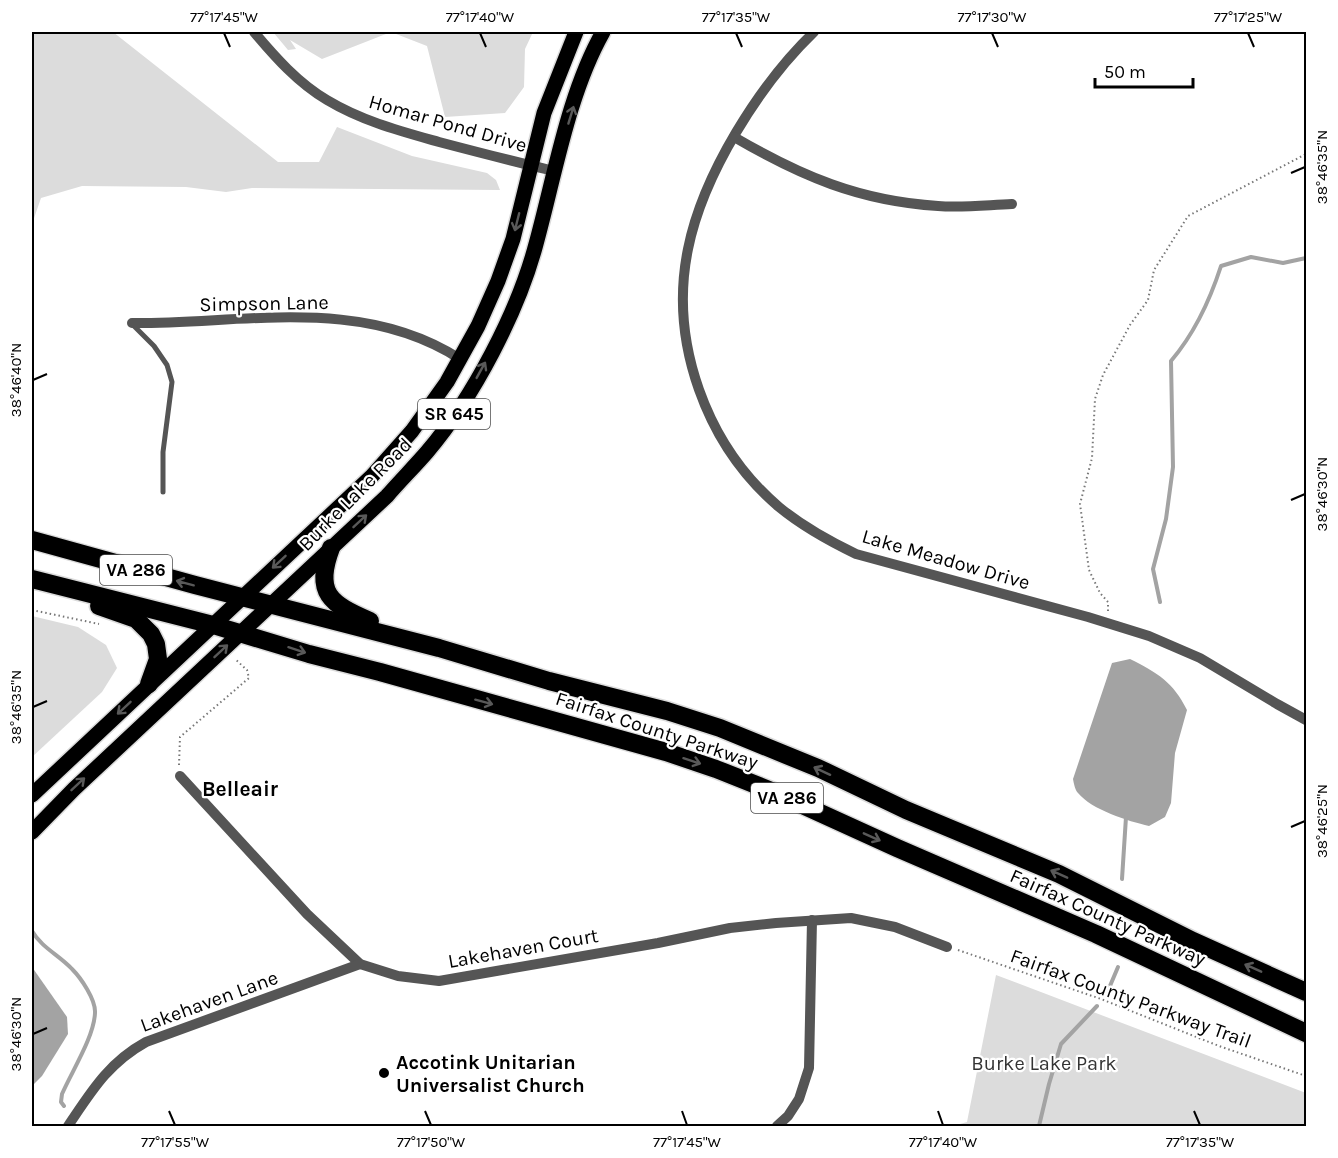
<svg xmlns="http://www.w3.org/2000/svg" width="1338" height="1158" font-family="Karla,sans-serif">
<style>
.green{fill:#dcdcdc}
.water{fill:#a3a3a3}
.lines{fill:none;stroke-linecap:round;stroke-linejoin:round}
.stream{stroke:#a3a3a3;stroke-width:4}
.primary-casing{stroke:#dbdbdb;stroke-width:18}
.highway-casing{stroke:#dbdbdb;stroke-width:21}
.path{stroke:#777;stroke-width:2;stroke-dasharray:1.5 3;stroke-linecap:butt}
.lane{stroke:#555;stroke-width:5}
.street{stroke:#555;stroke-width:10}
.primary{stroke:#000;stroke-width:15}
.highway{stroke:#000;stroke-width:18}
.oneway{stroke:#595959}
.ticks{fill:none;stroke:#000;stroke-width:2}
.poi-dot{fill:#000;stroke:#fff;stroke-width:2}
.labels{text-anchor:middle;stroke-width:4.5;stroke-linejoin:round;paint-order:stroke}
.shield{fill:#fff;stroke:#4c4c4c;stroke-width:1.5}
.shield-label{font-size:18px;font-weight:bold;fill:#000}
.street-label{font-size:20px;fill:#000;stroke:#fff}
.poi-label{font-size:20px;font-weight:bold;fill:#000;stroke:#fff;text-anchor:start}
.park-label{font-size:20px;fill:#333;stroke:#fff}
.neighbourhood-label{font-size:21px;font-weight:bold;fill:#000;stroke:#fff}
.neatline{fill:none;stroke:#000;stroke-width:2}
.ticks-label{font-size:15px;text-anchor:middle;fill:#000}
</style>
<rect width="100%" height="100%" fill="#fff"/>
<g class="green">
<path d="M32 32H113L278 162H319L337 127 412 156 487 173 496 180 500 190 252 188 226 192 186 187 82 186 41 198 32 224Z"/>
<path d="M273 32H533L525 49 524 87 505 113 445 117 427 46 391 32 322 59 290 40 296 49 288 50Z"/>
<path d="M32 616 78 627 106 645 117 668 102 692 32 757Z"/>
<path d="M996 975 1306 1093V1126H953L967 1122Z"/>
</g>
<g class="water">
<path d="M1130 659C1158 673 1173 682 1187 710L1175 753 1171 803 1165 817 1149 826C1128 821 1092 810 1078 793 1075 790 1074 784 1073 779L1112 663Z"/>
<path d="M32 967 67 1017 68 1034 42 1076 32 1086Z"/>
</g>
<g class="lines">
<g class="stream">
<path d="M1160 602 1153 569 1166 519 1173 467 1171 361C1194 334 1210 300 1221 266L1251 257 1283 263 1306 258"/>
<path d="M1122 879 1126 817"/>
<path d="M32 931C42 948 59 955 72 969 81 978 96 1000 95 1013 94 1037 72 1071 62 1094L61 1102 64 1106"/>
<path d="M1107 993 1118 967"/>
<path d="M84 1126H85"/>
<path d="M1039 1126 1049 1084 1061 1044 1097 1006"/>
</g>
<defs>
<g id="primary">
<path d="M32 795 372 476 412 431 447 382 478 326 498 281 513 239 544 113 576 32"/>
<path d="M32 832 74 789 387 496C400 481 414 467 427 452 473 398 518 312 536 244 555 175 568 94 603 32"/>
</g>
<g id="highway">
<path d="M32 540 195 585 439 648 549 681 667 711 720 728 818 768 906 810 1059 874 1193 941 1306 992"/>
<path d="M331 548C314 593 330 604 370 621"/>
<path d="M32 579 213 625 309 654 380 672 666 752 716 769 774 792 897 848 1096 934 1306 1033"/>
<path d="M99 606 136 619 151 634 156 644 158 659 149 684"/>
</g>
</defs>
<use href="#primary" class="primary-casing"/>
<use href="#highway" class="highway-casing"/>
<g class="path">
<path d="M32 610 99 624"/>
<path d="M1108 611V602L1100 593 1089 570 1080 504 1092 458 1095 399 1103 375 1130 325 1148 300 1154 270 1188 216 1306 154"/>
<path d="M179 765 180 737 249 678 247 670 235 659"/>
<path d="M958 950 1101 999 1219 1046 1306 1076"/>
</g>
<path class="lane" d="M133 325 154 346 167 365 172 382 163 452V492"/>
<g class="street">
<path d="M254 32C275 57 298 83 327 100 362 121 400 131 439 142 477 152 516 162 554 171"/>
<path d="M814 32C760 84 703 174 688 249 669 342 706 445 779 507 802 526 829 541 856 554L1088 617 1149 636 1200 658 1277 704 1306 720"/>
<path d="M734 137C801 176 859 201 938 206 962 208 987 205 1012 204"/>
<path d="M132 323C243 324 361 295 460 359"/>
<path d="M180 776 307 914 360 964 398 976 439 981 658 943 730 928 776 923 851 918 895 927 947 947"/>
<path d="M68 1126C91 1092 108 1063 146 1042L360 964"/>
<path d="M777 1126 788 1116 799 1099 809 1068 812 920"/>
</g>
<use href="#primary" class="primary"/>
<use href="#highway" class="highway"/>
</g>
<defs><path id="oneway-shaft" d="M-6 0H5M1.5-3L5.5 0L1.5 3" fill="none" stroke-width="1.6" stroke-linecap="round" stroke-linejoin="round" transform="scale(1.5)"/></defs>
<g class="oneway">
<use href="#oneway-shaft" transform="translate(571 115) rotate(-73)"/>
<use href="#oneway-shaft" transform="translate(517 222) rotate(104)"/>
<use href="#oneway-shaft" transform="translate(481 370) rotate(-61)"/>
<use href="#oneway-shaft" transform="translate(360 521) rotate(-43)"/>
<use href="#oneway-shaft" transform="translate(279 562) rotate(137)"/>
<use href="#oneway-shaft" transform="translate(185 583) rotate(-165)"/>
<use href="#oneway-shaft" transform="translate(297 650) rotate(18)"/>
<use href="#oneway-shaft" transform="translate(221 651) rotate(-43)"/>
<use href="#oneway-shaft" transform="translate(484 702) rotate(15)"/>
<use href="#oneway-shaft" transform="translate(124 708) rotate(137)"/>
<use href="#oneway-shaft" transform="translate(692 761) rotate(18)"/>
<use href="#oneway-shaft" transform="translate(822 771) rotate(-155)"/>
<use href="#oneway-shaft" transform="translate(78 784) rotate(-43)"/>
<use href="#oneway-shaft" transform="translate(872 837) rotate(24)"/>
<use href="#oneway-shaft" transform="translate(1059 874) rotate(-156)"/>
<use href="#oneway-shaft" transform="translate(1253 968) rotate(-156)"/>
</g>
<path class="ticks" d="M224 33 230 47M480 33 486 47M736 33 742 47M992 33 998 47M1248 33 1254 47M1291 173 1305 167M33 380 47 374M1291 500 1305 494M33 707 47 701M1291 827 1305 821M33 1034 47 1028M169 1111 175 1125M425 1111 431 1125M682 1111 687 1125M938 1111 943 1125M1194 1111 1200 1125"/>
<circle class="poi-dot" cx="384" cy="1073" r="6"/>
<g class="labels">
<g class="shield">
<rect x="418" y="399" width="72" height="30" rx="4.5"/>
<rect x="100" y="555" width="72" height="30" rx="4.5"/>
<rect x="751" y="783" width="72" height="30" rx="4.5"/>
</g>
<g class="shield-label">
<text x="454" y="420">SR 645</text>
<text x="136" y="576">VA 286</text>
<text x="787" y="804">VA 286</text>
</g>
<g class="street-label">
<text transform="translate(448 123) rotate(16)" y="7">Homar Pond Drive</text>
<text transform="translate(264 303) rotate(-1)" y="7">Simpson Lane</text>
<text transform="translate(355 494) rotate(-45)" y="7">Burke Lake Road</text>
<text transform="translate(946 559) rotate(16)" y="7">Lake Meadow Drive</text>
<text transform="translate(657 730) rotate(18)" y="7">Fairfax County Parkway</text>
<text transform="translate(1108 917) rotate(24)" y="7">Fairfax County Parkway</text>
<text transform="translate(523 948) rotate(-10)" y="7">Lakehaven Court</text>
<text transform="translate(1131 998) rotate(20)" y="7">Fairfax County Parkway Trail</text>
<text transform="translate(209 1001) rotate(-20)" y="7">Lakehaven Lane</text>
</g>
<g class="poi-label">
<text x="396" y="1069">Accotink Unitarian<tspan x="396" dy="23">Universalist Church</tspan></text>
</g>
<g class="park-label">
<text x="1044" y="1070">Burke Lake Park</text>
</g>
<g class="neighbourhood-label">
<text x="240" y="796">Belleair</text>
</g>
</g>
<rect width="1338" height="1158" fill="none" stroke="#ffffff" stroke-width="66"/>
<path d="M1095 78v9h98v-9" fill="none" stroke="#000000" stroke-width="3"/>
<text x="1104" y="78" font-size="18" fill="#000000" stroke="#ffffff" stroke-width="4.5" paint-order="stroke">50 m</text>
<rect x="33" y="33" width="1272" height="1092" class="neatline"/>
<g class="ticks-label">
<text x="224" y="22">77°17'45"W</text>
<text x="480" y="22">77°17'40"W</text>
<text x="736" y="22">77°17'35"W</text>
<text x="992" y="22">77°17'30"W</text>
<text x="1248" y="22">77°17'25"W</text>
<text transform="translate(1322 167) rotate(-90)" y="5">38°46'35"N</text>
<text transform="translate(16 380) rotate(-90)" y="5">38°46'40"N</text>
<text transform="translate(1322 494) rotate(-90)" y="5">38°46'30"N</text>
<text transform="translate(16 707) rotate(-90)" y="5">38°46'35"N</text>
<text transform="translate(1322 821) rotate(-90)" y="5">38°46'25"N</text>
<text transform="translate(16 1034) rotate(-90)" y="5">38°46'30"N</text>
<text x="175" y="1147">77°17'55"W</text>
<text x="431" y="1147">77°17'50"W</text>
<text x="687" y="1147">77°17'45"W</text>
<text x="943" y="1147">77°17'40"W</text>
<text x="1200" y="1147">77°17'35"W</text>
</g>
</svg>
